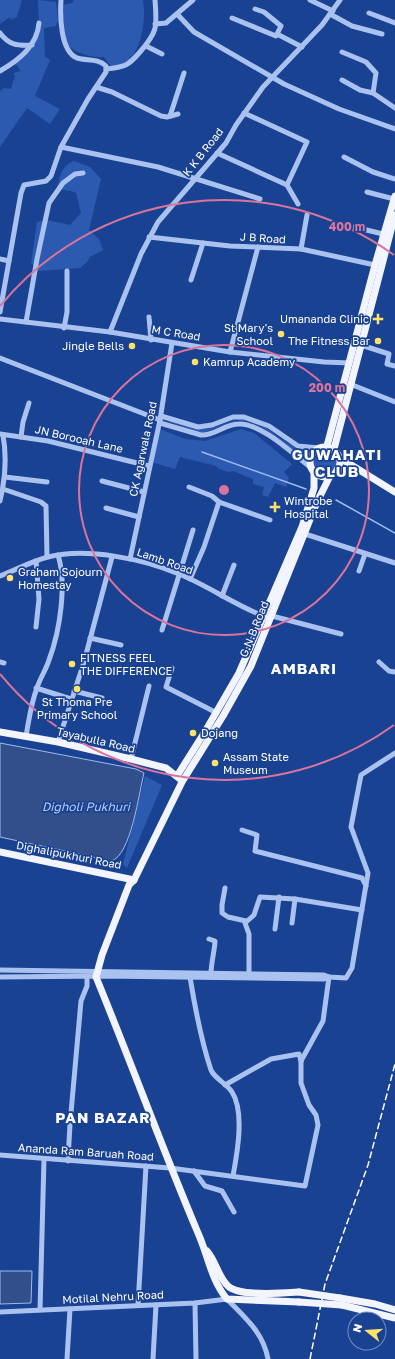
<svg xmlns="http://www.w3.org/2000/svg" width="395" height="1359" font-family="'Golos Text',sans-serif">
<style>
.green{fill:#2c5ab0}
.water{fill:#324f8b;stroke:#9cbbf1}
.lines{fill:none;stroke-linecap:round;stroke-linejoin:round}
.stream{stroke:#9cbbf1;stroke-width:1.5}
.minor{stroke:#aac2ef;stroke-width:5}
.major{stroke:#f2f5ff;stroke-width:7}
.rail{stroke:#fff;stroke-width:1.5;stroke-dasharray:7 3;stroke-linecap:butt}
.major-bridge{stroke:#f2f5ff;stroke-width:7}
.ring{fill:none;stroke:#da749d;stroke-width:2}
.poi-dot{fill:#ffe368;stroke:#1a4292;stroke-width:1.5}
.labels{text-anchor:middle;stroke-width:3.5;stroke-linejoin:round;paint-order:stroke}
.street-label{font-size:11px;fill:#fff;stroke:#1a4292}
.poi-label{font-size:11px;fill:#fff;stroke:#1a4292;text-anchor:start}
.water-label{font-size:12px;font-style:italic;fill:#b6ccf6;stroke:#1a4292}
.district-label{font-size:15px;font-weight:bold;letter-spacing:1px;fill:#fff;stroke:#1a4292}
.centre{fill:#da749d;stroke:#1a4292;stroke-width:2}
.ring-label{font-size:12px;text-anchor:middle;font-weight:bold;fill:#da749d;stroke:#1a4292;stroke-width:3.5;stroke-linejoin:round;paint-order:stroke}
</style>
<rect width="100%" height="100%" fill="#1a4292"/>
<g class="green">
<path d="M0 0H22L17 17 11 20 10 17 0 24Z"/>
<path d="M38 0 56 2 58 20 56 26 44 28 45 57 50 60 35 96 60 109 50 124 27 108 0 147V91L4 88 11 89 15 76 13 73 21 71 17 65H12L27 53 39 26Z"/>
<path d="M74 0H143C147 22 140 69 111 66L104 57C91 58 67 52 62 36 59 28 62 14 62 5L72 3Z"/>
<path d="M74 161 90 167 101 179 89 230 99 239 103 250 90 257 87 262 80 268 39 271 31 263 37 222 47 220 70 225 81 213 76 193C69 189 63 192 57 187 60 176 62 165 74 161Z"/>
<path d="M243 418 262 425 287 443 310 450 306 463 262 427 250 422 237 420 203 433 169 422 166 419C179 423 193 430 206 429 219 428 230 420 243 418Z"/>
<path d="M160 429 185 439 205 441 241 429 254 433 292 464 284 472 289 478 286 487 275 483 268 497 262 495 264 487 253 484V479L233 471 229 472 219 469 216 466 180 457 175 469 151 462Z"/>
<circle cx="325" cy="463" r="12"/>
<path d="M145 776 162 785 127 868 123 864Z"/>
</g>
<g class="water">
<path d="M0 743 136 769 144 773C139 792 131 856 111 861L0 837Z"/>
<path d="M0 1271H32L31 1303 0 1304Z"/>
</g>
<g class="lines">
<g class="stream">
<path d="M202 452 306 489"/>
<path d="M336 500 395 533"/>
</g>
<g class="minor">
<path d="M310 0 333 11"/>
<path d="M255 9 264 12 281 26 277 34"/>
<path d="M369 13 395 23"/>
<path d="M177 14 194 32 284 84 339 109 395 129"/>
<path d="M330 14 352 26 382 34"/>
<path d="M232 18 276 36 277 34 302 47"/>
<path d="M155 24 166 23 193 0"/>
<path d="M0 33C9 45 17 46 32 45"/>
<path d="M146 46 162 54"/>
<path d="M342 52 366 62 376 73 373 93 395 108"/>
<path d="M106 69C125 67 128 66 140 52 158 31 157 27 155 0"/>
<path d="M0 71C19 60 37 46 39 23"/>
<path d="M342 80 360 90 373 93"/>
<path d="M96 87 112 92 161 116 167 117 178 114"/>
<path d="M170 116 184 73"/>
<path d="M61 147 158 167 260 199"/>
<path d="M217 153 287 185 307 142 244 113"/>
<path d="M344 157 373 172 395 179"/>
<path d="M287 185 298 204"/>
<path d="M367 192 394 199"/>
<path d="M354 227 383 234"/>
<path d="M149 237 230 246 301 249 375 265"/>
<path d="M301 249 307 215"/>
<path d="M0 259 9 261"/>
<path d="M191 280 203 243"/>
<path d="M0 312 21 193 24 185 46 181 51 176 61 147 88 99 106 72V66C98 58 87 61 77 58 60 51 60 15 61 0"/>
<path d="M149 317 151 340"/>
<path d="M0 319 110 332 230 352 324 362 350 363"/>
<path d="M26 322 37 259 49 203 63 183 75 174 83 173"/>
<path d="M64 328 67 312V271"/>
<path d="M110 332 141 254 158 222 226 143 236 125 263 87 322 25 340 0"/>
<path d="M361 345 389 354 387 364 395 366"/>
<path d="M230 352 258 247"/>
<path d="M0 358 160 420"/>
<path d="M350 384 395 402"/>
<path d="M161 416 198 427 212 425 233 417H244L269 426 298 446 319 448"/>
<path d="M160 423 201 435C214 436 225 424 239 424 261 423 293 454 310 467"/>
<path d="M0 434 48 441 149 466"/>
<path d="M21 437 23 422 29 403"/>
<path d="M5 477 47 482"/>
<path d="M102 481 144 492"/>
<path d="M189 487 212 496 219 502 204 547 190 579"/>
<path d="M3 489 41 502 46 506 47 557"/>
<path d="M0 501C5 480 7 457 3 435"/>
<path d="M219 502 270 520"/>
<path d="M106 508 139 517"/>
<path d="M305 534 395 563"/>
<path d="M130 559 160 420 172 343"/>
<path d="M36 561 39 599 36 627"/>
<path d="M359 571 365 554"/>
<path d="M0 576C16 570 32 561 48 557 86 547 143 559 179 574 209 586 236 606 266 617"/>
<path d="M222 596 234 565"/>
<path d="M272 616 341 634"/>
<path d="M162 630 193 530"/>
<path d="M90 638 121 645"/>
<path d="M0 662 4 663"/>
<path d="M379 662 389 671 395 672"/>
<path d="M172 668 166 687 217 713"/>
<path d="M36 688 71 699"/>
<path d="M74 691 102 698"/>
<path d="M26 736C29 720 31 703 37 688 40 678 46 670 49 660 60 631 67 584 58 555"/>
<path d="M58 742 84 662 112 557"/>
<path d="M131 759 149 686"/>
<path d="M242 830 257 835 255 851 362 878 366 886"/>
<path d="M225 888 222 905V913L228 917 246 921"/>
<path d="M292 923 295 899"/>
<path d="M275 929 279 897"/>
<path d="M209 939 215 941C215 948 211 964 211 973"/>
<path d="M0 970 324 975 329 977 346 978 352 968 368 873 351 827 361 775 395 753"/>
<path d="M0 977 103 976 324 979 329 977"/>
<path d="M190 977C195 1008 201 1040 211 1070 214 1078 227 1084 232 1092 245 1112 237 1154 233 1176"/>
<path d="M249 977V934L245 923 254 915 260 897 295 899 362 910"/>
<path d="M225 1085 271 1059 299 1054 301 1061"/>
<path d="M0 1155 170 1168 305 1186 318 1125 316 1115 309 1105 301 1083V1061L323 1021 329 977"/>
<path d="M68 1161 70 1124 81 1001 87 986V977"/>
<path d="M194 1171 205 1186 222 1191 234 1212"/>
<path d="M195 1303 196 1359"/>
<path d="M138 1305 146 1166"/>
<path d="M40 1310 44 1159"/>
<path d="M0 1312 195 1303 227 1299C245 1318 263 1332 268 1359"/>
<path d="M67 1359 70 1309"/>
<path d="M153 1359 156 1305"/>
</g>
<g class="major">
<path d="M327 446 375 265 395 196"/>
<circle cx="325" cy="462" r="15"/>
<path d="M334 449 395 215"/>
<path d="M340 458 395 492"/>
<path d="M337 470 360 471"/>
<path d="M0 732 58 742 131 759 166 768 180 779"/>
<path d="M177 776 206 730 239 673 302 527 314 488V472"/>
<path d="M0 852 134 880"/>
<path d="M207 1251C216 1261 218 1277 228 1286 239 1297 283 1293 299 1292"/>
<path d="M340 1298 375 1304 395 1310"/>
<path d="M299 1302 227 1299C211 1280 208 1255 198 1233 162 1148 131 1062 96 977L102 955 129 885 134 880 182 782 223 716 251 666 317 502 330 476"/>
<path d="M342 1305 395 1318"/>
</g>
<path class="rail" d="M310 1359 325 1284 368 1165 395 1064"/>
<g class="major-bridge">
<path d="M299 1292 340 1298"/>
<path d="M299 1302 342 1305"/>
</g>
</g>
<g class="ring">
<circle cx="224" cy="490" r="145"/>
<path d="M394 725A290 290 0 0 1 0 674M0 306A290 290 0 0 1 394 255"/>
</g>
<g class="poi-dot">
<path d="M376 313h4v4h4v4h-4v4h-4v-4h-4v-4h4z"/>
<circle cx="281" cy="334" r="4"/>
<circle cx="378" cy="341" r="4"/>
<circle cx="132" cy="346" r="4"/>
<circle cx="195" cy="362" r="4"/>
<path d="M273 501h4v4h4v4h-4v4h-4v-4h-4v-4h4z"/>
<circle cx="10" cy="578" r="4"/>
<circle cx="72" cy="664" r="4"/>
<circle cx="77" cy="689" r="4"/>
<circle cx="193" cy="733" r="4"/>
<circle cx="215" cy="763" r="4"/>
</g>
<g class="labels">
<g class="street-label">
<text transform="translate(203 152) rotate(-52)" y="4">K K B Road</text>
<text transform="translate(263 238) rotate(4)" y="4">J B Road</text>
<text transform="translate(176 333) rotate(9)" y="4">M C Road</text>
<text transform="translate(79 439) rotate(13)" y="4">JN Borooah Lane</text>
<text transform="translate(143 449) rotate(-78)" y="4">CK Agarwala Road</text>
<text transform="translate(165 561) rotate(19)" y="4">Lamb Road</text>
<text transform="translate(254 629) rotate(-68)" y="4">G.N.B Road</text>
<text transform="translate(96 740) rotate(13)" y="4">Tayabulla Road</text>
<text transform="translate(69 855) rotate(11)" y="4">Dighalipukhuri Road</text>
<text transform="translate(86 1152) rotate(4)" y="4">Ananda Ram Baruah Road</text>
<text transform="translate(113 1297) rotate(-3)" y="4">Motilal Nehru Road</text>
</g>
<g class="poi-label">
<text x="369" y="323" text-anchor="end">Umananda Clinic</text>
<text x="273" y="332" text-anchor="end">St Mary's<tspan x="273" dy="13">School</tspan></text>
<text x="370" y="345" text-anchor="end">The Fitness Bar</text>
<text x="124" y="350" text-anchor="end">Jingle Bells</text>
<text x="203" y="366">Kamrup Academy</text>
<text x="284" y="505">Wintrobe<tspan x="284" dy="13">Hospital</tspan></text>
<text x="18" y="576">Graham Sojourn<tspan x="18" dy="13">Homestay</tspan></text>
<text x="80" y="662">FITNESS FEEL<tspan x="80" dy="13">THE DIFFERENCE</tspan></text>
<text x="77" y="706" text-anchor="middle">St Thoma Pre<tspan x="77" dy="13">Primary School</tspan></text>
<text x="201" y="737">Dojang</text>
<text x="223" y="761">Assam State<tspan x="223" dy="13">Museum</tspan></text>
</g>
<g class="water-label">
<text x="86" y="811">Digholi Pukhuri</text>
</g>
<g class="district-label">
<text x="337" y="460">GUWAHATI<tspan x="337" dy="17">CLUB</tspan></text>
<text x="304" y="674">AMBARI</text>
<text x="103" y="1123">PAN BAZAR</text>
</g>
</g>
<circle cx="224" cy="490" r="6" class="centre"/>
<g class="ring-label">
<text x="347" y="231">400 m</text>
<text x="327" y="392">200 m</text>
</g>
<g transform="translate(367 1331) rotate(287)"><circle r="19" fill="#1a4292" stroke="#768ebe"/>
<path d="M0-3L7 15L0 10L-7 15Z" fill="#ffe368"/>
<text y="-6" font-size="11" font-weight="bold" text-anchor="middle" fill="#ffffff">N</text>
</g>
</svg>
